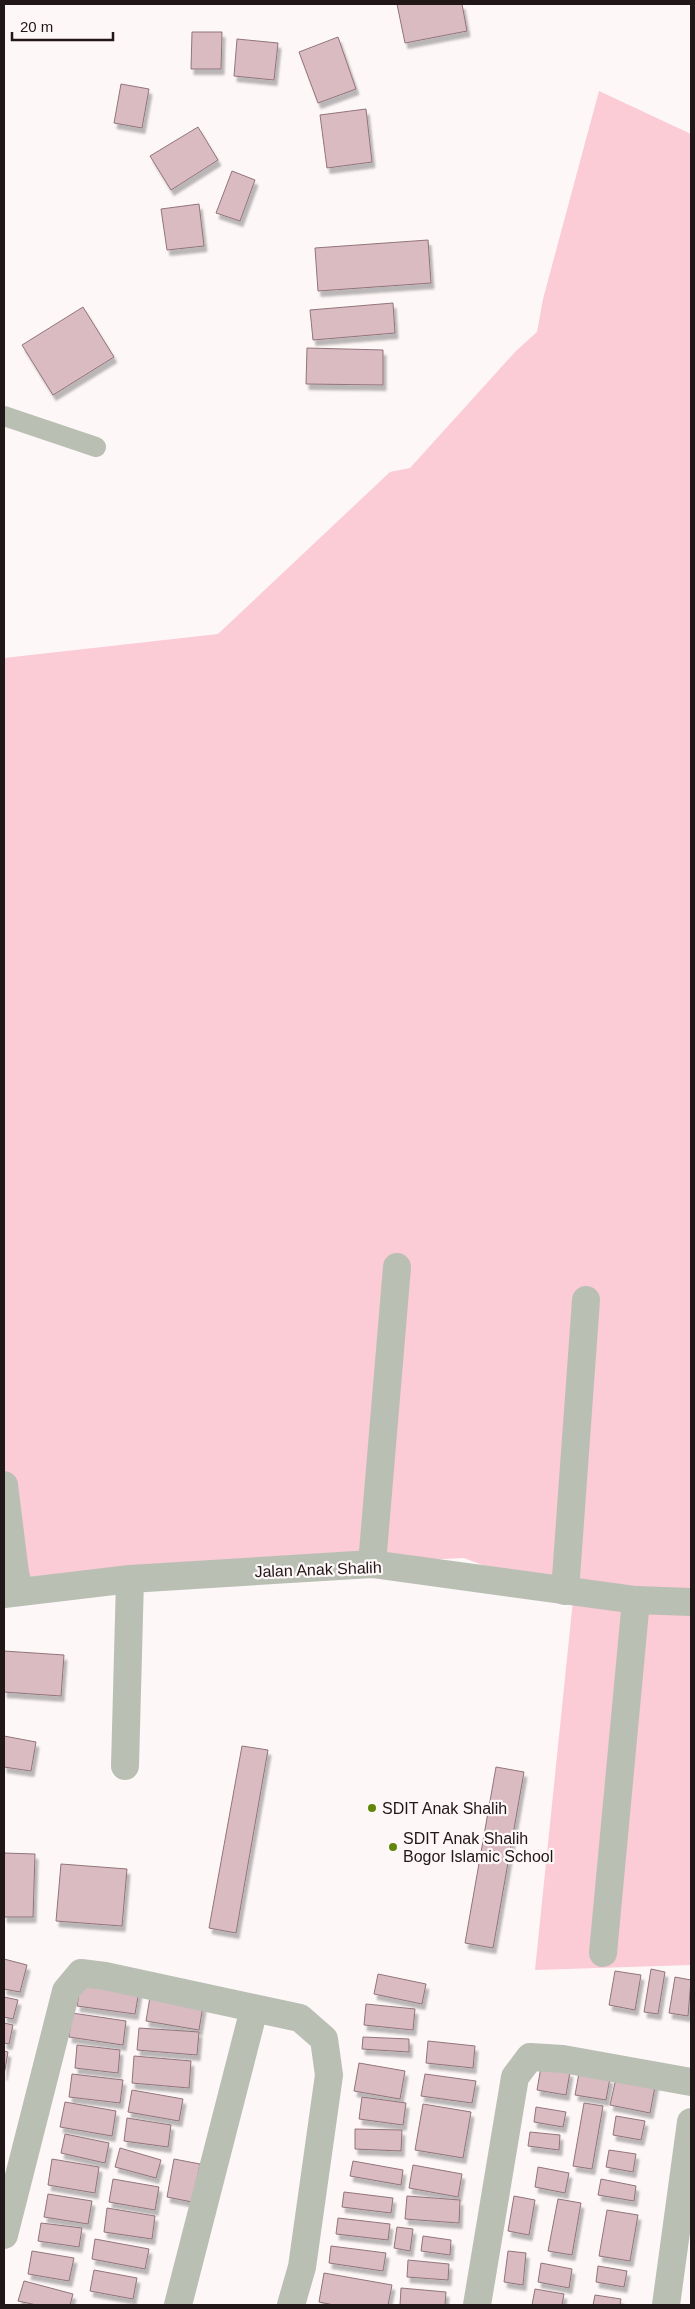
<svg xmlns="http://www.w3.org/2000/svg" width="695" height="2309" font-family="Helvetica,sans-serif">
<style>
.green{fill:#fbcbd6}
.building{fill:#dabbc2;stroke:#91747b;filter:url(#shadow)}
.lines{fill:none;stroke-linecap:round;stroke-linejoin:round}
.lane{stroke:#babfb4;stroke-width:20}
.street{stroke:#babfb4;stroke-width:28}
.poi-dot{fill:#60860b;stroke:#fef7f8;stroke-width:2}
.labels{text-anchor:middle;stroke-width:4.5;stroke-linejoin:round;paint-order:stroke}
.street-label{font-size:16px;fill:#211618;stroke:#fef7f8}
.poi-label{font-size:16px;fill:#211618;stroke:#fef7f8;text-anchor:start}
</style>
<defs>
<filter id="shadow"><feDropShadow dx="3" dy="5.5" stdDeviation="1" flood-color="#0004"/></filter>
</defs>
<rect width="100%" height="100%" fill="#fef7f8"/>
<path class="green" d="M599 91 691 134V1965L535 1970 573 1600 464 1558 4 1579V658L218 634 390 472 410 468 516 351 537 332 543 299Z"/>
<g class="building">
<path d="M397 4H462L467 31 405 43Z"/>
<path d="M192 32H222L221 69H191Z"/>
<path d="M338 37 356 89 318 103 299 52Z"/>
<path d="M237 39 278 43 274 80 234 76Z"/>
<path d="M121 84 149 89 142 128 114 123Z"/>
<path d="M366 109 372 162 327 168 320 115Z"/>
<path d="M198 127 218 160 171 190 150 156Z"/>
<path d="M232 171 255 180 240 221 216 213Z"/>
<path d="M199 204 204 246 167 250 161 209Z"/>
<path d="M428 240 431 283 318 291 315 248Z"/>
<path d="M393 303 395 333 313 340 310 310Z"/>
<path d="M83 307 114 357 53 395 22 345Z"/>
<path d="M307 348 383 350V385L306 384Z"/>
<path d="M4 1651 64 1655 61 1696 4 1692Z"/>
<path d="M4 1736 36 1742 31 1771 4 1767Z"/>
<path d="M242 1746 268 1750 236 1933 209 1928Z"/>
<path d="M496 1767 524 1772 493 1948 465 1943Z"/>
<path d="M4 1853 35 1854 33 1917H4Z"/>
<path d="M61 1864 127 1869 122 1926 56 1921Z"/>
<path d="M4 1959 27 1965 20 1992 4 1989Z"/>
<path d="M651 1969 665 1972 658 2014 644 2012Z"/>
<path d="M615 1971 641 1975 635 2010 609 2005Z"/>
<path d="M378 1974 426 1984 422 2004 374 1994Z"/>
<path d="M675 1977 691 1980 688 2016 669 2013Z"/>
<path d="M81 1982 139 1991 135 2014 77 2006Z"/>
<path d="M4 1997 18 2000 13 2019 4 2017Z"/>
<path d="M150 1997 203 2006 199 2030 146 2021Z"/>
<path d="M366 2004 415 2009 413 2030 364 2025Z"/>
<path d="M72 2013 126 2021 123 2045 69 2037Z"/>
<path d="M4 2023 13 2025 9 2044 4 2043Z"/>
<path d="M139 2028 199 2032 197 2055 137 2050Z"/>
<path d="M363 2037 409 2039V2052L362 2049Z"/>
<path d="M428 2041 475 2046 473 2068 426 2063Z"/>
<path d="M77 2045 120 2050 118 2073 75 2068Z"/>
<path d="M4 2051 8 2052 4 2075Z"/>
<path d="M134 2056 191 2061 189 2088 132 2083Z"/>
<path d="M359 2063 405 2071 400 2099 354 2091Z"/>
<path d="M541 2067 570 2072 566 2095 537 2090Z"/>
<path d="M579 2073 610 2078 606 2100 575 2095Z"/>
<path d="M72 2074 123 2080 120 2103 69 2097Z"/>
<path d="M425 2074 476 2081 472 2103 421 2096Z"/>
<path d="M617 2074 656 2081 650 2113 610 2105Z"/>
<path d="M132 2090 183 2099 179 2121 128 2112Z"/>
<path d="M362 2097 406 2103 403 2125 359 2119Z"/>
<path d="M65 2102 116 2111 112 2136 60 2127Z"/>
<path d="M584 2103 603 2106 592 2169 573 2166Z"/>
<path d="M423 2104 471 2112 463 2158 415 2150Z"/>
<path d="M536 2107 566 2112 563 2127 534 2122Z"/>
<path d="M616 2116 645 2121 641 2140 613 2135Z"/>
<path d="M127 2118 171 2125 168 2147 124 2141Z"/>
<path d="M355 2129 402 2130 401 2151 355 2149Z"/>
<path d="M530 2132 560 2135 559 2150 528 2146Z"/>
<path d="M65 2134 109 2143 105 2163 61 2153Z"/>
<path d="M120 2148 161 2160 156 2178 115 2167Z"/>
<path d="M609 2150 636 2154 633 2172 606 2167Z"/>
<path d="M52 2159 99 2167 95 2193 48 2185Z"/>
<path d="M174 2159 200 2164 192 2202 167 2197Z"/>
<path d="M353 2161 403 2170 401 2185 350 2176Z"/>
<path d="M413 2165 462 2174 458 2197 409 2188Z"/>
<path d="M538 2167 569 2173 565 2193 535 2187Z"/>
<path d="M113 2179 159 2187 155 2210 109 2202Z"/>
<path d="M601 2179 636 2186 634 2201 598 2195Z"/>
<path d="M344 2192 393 2198 391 2213 342 2207Z"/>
<path d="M48 2194 92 2201 88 2224 44 2217Z"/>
<path d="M407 2196 460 2200 459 2223 405 2219Z"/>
<path d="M514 2196 535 2200 529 2235 508 2231Z"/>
<path d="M558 2199 581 2203 572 2255 548 2251Z"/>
<path d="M107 2208 155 2216 152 2239 104 2232Z"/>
<path d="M607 2210 638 2215 630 2261 599 2256Z"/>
<path d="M338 2218 390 2224 388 2240 336 2234Z"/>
<path d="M41 2223 82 2228 79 2247 38 2241Z"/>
<path d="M397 2227 413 2229 410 2251 394 2248Z"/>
<path d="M423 2236 451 2240 450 2255 421 2251Z"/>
<path d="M95 2239 149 2249 145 2269 92 2259Z"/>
<path d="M331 2246 386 2253 383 2271 329 2263Z"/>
<path d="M32 2251 74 2258 69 2281 28 2274Z"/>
<path d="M508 2251 526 2253 523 2285 504 2282Z"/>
<path d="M408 2260 449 2264 448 2280 407 2277Z"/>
<path d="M541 2263 572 2269 569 2288 538 2282Z"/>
<path d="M598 2266 627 2271 624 2287 596 2282Z"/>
<path d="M94 2270 137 2278 133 2299 90 2291Z"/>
<path d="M324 2273 392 2285 388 2305H334L319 2302Z"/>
<path d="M24 2281 73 2294 70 2305H37L18 2301Z"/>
<path d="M401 2288 446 2292 445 2305H400Z"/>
<path d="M535 2289 564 2294 562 2305H532Z"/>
<path d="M595 2295 621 2299 620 2305H593Z"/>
</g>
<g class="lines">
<path class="lane" d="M4 416 96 447"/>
<g class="street">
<path d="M4 1485 15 1573 20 1592"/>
<path d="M372 1564 397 1267"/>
<path d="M565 1591 586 1300"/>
<path d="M4 1594 130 1579 372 1564 636 1600 691 1602"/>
<path d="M125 1766 130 1579"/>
<path d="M603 1953 636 1600"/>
<path d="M4 2235 66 1991 81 1973 105 1976 300 2018 324 2039 329 2075 302 2267 291 2305"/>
<path d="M178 2305 254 2009"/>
<path d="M477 2305 515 2077 530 2057 563 2059 691 2082"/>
<path d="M666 2305 691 2122"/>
</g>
</g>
<g class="poi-dot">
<circle cx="372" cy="1808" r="5"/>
<circle cx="393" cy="1847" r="5"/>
</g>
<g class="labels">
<g class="street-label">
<text transform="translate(318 1569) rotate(-2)" y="6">Jalan Anak Shalih</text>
</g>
<g class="poi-label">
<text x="382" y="1814">SDIT Anak Shalih</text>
<text x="403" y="1844">SDIT Anak Shalih<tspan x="403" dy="18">Bogor Islamic School</tspan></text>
</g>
</g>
<rect width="695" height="2309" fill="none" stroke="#211618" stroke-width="10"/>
<path d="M12 32v8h101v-8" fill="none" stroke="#211618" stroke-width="2.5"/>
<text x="20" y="32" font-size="15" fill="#211618" stroke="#fef7f8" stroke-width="4" paint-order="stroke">20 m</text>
</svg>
